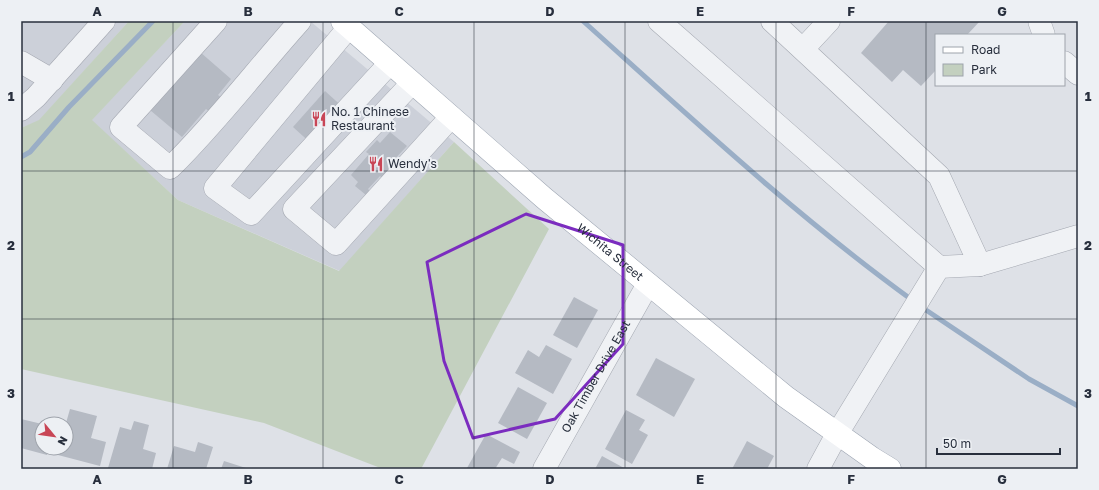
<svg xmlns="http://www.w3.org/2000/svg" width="1099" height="490" font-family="'Golos Text',sans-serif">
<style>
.built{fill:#ccd0d9}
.green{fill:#c3d0bf}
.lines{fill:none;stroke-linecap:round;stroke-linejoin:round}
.stream{stroke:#9aaec6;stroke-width:5}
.building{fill:#b5bac3}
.minor-casing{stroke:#a4a8b1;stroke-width:23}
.major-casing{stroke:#9da5b2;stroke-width:23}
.minor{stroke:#f0f2f5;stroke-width:22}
.major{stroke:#fff;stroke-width:22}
.marked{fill:none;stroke:#7b2cbf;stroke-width:3;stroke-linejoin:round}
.grid{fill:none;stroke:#282f3d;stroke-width:1;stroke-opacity:0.55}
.labels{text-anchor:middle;stroke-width:4;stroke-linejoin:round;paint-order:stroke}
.poi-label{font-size:12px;fill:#282f3d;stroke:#edf0f4;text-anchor:start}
.street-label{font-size:12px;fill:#282f3d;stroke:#edf0f4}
.neatline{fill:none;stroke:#282f3d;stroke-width:1.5}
.grid-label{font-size:13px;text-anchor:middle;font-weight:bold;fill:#282f3d}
</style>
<rect width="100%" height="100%" fill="#dee1e7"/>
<g class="built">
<path d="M21 21H129L39 121 21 128Z"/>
<path d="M185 21H310L454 142 340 271 178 200 91 120Z"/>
</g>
<path class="green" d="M129 21H185L92 120 178 200 339 271 454 142 549 229 421 469H383L264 423 21 369V128L39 120Z"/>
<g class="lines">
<g class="stream">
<path d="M583 21C690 117 795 215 912 300"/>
<path d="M21 157 30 152 69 107 153 21"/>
<path d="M920 306 1029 379 1078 406"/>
</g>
</g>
<g class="building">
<path d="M889 21H980L967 35H936V70L921 86 903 70 892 82 861 53Z"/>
<path d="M200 52 231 79 218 95 228 103 216 117 206 109 182 137 150 110Z"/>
<path d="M325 91 346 110 314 146 293 127Z"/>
<path d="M390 132 407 146 391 163 393 165 382 178 380 176 368 189 370 191 366 195 355 186 358 182 351 175 369 154 366 152 377 140 380 143Z"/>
<path d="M574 297 598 310 577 348 553 335Z"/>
<path d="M546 345 572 359 553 394 515 373 528 350 539 357Z"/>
<path d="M656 358 695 379 674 417 636 395Z"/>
<path d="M518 387 547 403 527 439 498 423Z"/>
<path d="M70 409 97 416 91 438 106 442 100 466 58 455 60 448H66V423Z"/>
<path d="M626 410 645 420 639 430 648 435 632 464 605 449Z"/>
<path d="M21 419 42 424V448H49L47 455 21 448Z"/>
<path d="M134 421 149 425 143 449 156 453 152 469 108 468 120 427 131 430Z"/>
<path d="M486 434 520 452 514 464 502 458 495 469 467 468Z"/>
<path d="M747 441 774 456 767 469H732Z"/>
<path d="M198 442 213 447 206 469H167L174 446 195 452Z"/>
<path d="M602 456 626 469H595Z"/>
<path d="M224 461 249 469H221Z"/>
</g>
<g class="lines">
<defs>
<g id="minor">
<path d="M216 21 121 127 170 168C217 122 256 70 300 21"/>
<path d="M659 21 939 267"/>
<path d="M772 21 939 176 980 265 939 267 837 434 818 469"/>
<path d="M1039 21 1044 35"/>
<path d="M349 27 215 188 251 214 390 63"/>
<path d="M803 49 829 21"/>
<path d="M21 62 52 80"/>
<path d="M1064 62 1078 74"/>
<path d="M412 83 294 209 336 244 451 117"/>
<path d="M21 110 36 97 104 21"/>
<path d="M980 265 1078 236"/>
<path id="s1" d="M544 469 648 284"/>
</g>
<g id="major">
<path id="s2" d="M342 21 544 198 786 397 872 458 890 469"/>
</g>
</defs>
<use href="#minor" class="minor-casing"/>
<use href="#major" class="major-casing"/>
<use href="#minor" class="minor"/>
<use href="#major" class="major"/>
</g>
<path class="marked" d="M526 214 623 245V344L555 419 473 438 444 361 427 262Z"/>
<path class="grid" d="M173 21V469M323 21V469M474 21V469M625 21V469M776 21V469M926 21V469M21 171H1078M21 319H1078"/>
<defs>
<symbol id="restaurant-bare" viewBox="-9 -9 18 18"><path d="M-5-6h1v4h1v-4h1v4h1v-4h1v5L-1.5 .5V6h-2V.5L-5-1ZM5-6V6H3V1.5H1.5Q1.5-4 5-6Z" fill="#c84656" stroke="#edf0f4" stroke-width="2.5" paint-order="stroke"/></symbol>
</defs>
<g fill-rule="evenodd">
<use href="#restaurant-bare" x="308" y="108" width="22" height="22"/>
<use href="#restaurant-bare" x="365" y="153" width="22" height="22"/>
</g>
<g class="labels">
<g class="poi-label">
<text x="331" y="116">No. 1 Chinese<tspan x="331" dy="14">Restaurant</tspan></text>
<text x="388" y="168">Wendy's</text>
</g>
<g class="street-label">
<text dy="4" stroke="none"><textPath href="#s2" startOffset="354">Wichita Street</textPath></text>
<text dy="4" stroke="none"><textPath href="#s1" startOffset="106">Oak Timber Drive East</textPath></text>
</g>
</g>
<rect width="1099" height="490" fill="none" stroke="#edf0f4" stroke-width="44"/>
<rect x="935" y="34" width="130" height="52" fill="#edf0f4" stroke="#9ea3ab"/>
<rect x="943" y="47" width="20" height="6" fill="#ffffff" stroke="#9ea3ab"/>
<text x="971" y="54" font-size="12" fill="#282f3d">Road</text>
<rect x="943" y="64" width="20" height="12" fill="#c3d0bf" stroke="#9ea3ab"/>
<text x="971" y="74" font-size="12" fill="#282f3d">Park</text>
<g transform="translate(54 436) rotate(119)"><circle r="19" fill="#edf0f4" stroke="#9ea3ab"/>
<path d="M0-3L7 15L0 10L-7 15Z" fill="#c84656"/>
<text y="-6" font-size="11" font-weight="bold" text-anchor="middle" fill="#282f3d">N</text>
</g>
<path d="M937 448v6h123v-6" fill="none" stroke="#282f3d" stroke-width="2"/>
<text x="943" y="448" font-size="12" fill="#282f3d" stroke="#edf0f4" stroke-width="3" paint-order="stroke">50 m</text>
<rect x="22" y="22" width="1055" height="446" class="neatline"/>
<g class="grid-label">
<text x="97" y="16">A</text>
<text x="248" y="16">B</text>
<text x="399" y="16">C</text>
<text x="550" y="16">D</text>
<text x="700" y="16">E</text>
<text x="851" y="16">F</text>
<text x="1002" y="16">G</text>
<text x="11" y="101">1</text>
<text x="1088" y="101">1</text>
<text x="11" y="250">2</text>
<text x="1088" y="250">2</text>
<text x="11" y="398">3</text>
<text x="1088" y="398">3</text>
<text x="97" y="484">A</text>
<text x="248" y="484">B</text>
<text x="399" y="484">C</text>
<text x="550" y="484">D</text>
<text x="700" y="484">E</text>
<text x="851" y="484">F</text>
<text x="1002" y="484">G</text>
</g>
</svg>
